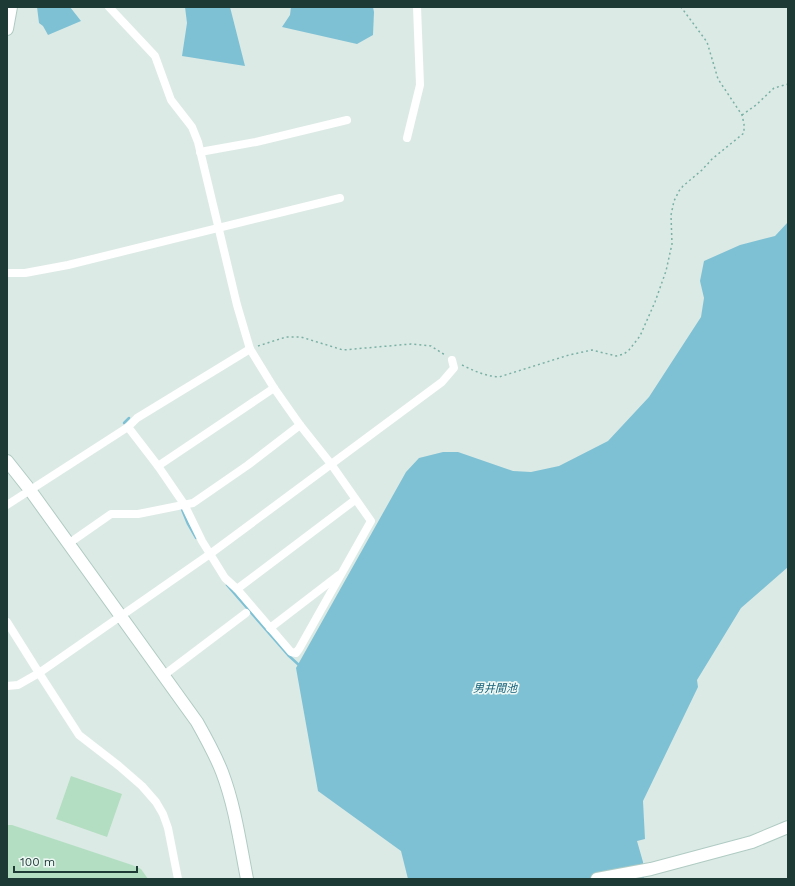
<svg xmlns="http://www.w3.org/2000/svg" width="795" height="886" font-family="'Work Sans','Noto Sans JP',sans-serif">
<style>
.green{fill:#b3dec2}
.water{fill:#7ec1d5}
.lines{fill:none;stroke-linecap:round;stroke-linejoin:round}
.stream{stroke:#7ec1d5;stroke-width:2.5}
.secondary-casing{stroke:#afcbc3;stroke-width:14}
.path{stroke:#7ab1a4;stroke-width:1.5;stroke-dasharray:2 3;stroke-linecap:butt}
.street{stroke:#fff;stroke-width:8}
.secondary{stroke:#fff;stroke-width:12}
.labels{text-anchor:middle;stroke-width:3.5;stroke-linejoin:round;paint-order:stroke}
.water-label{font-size:11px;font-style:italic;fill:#13607a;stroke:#edf7f3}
</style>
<rect width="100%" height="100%" fill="#dceae5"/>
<g class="green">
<path d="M71 776 122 794 107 837 56 819Z"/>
<path d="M7 825H12L132 865 141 869 148 879H7Z"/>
</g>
<g class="water">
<path d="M37 7H70L81 21 48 35 43 26 39 23Z"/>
<path d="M185 7H230L245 66 182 56 187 23Z"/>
<path d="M291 7H373L374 12 373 35 357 44 282 27 290 15Z"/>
<path d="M788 222V567L741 608 697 680 698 687 643 801 645 839 637 841 643 862 644 879H408L401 851 318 791 296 668 406 472 419 458 443 452H458L513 471 531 472 559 466 608 441 649 397 701 317 704 298 700 281 704 261 740 245 775 236Z"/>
</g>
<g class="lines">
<g class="stream">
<path d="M124 423 129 418"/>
<path d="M181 507 188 524 196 538"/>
<path d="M227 585 288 655 300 666"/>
</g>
<defs>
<g id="secondary">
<path d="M7 29 11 7"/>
<path d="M7 461 30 490 197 722C206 738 215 754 222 772 235 806 240 843 247 879"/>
<path d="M597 879 651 869 752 842 788 827"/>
</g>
</defs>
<use href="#secondary" class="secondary-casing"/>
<g class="path">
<path d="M742 115 756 105 774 88 788 84"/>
<path d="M258 346 286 337H301L343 350 411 344 431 346 445 355"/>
<path d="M462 365C474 371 485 376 499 377L569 355 592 350 616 356 624 354 629 350 640 336 655 302 666 271 672 244 671 215 674 201 679 191 683 186 702 170 712 159 744 133V124L742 115 718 79 707 42 681 7"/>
</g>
<g class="street">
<path d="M109 7 155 56 171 100 192 127 198 142 237 305 250 349 274 388 300 425 331 464 371 521 299 649 296 653 291 652 237 589 225 578 202 541 184 504 158 466 128 427"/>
<path d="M407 138 420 85 417 7"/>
<path d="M200 152 256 142 347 120"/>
<path d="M7 273H25L68 265 340 198"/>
<path d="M158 466 274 388"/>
<path d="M7 505 128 427 137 418 250 349"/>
<path d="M68 544 111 514H138L193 503 248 465 300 425"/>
<path d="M237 589 355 500"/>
<path d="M7 622 39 673 79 735 119 766 142 786 156 802 163 814 168 828 178 879"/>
<path d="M270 628 339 575"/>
<path d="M164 675 246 613"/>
<path d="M7 686 18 685 39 673 210 554 442 382 454 368 452 360"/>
</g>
<use href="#secondary" class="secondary"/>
</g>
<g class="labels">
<g class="water-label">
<text x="495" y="692">男井間池</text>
</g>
</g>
<rect width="795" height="886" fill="none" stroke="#1d3a35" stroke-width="16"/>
<path d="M14 866v6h123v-6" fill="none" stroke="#1d3a35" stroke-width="2"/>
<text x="20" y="866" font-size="12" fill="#1d3a35" stroke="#edf7f3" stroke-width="3" paint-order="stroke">100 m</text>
</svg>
